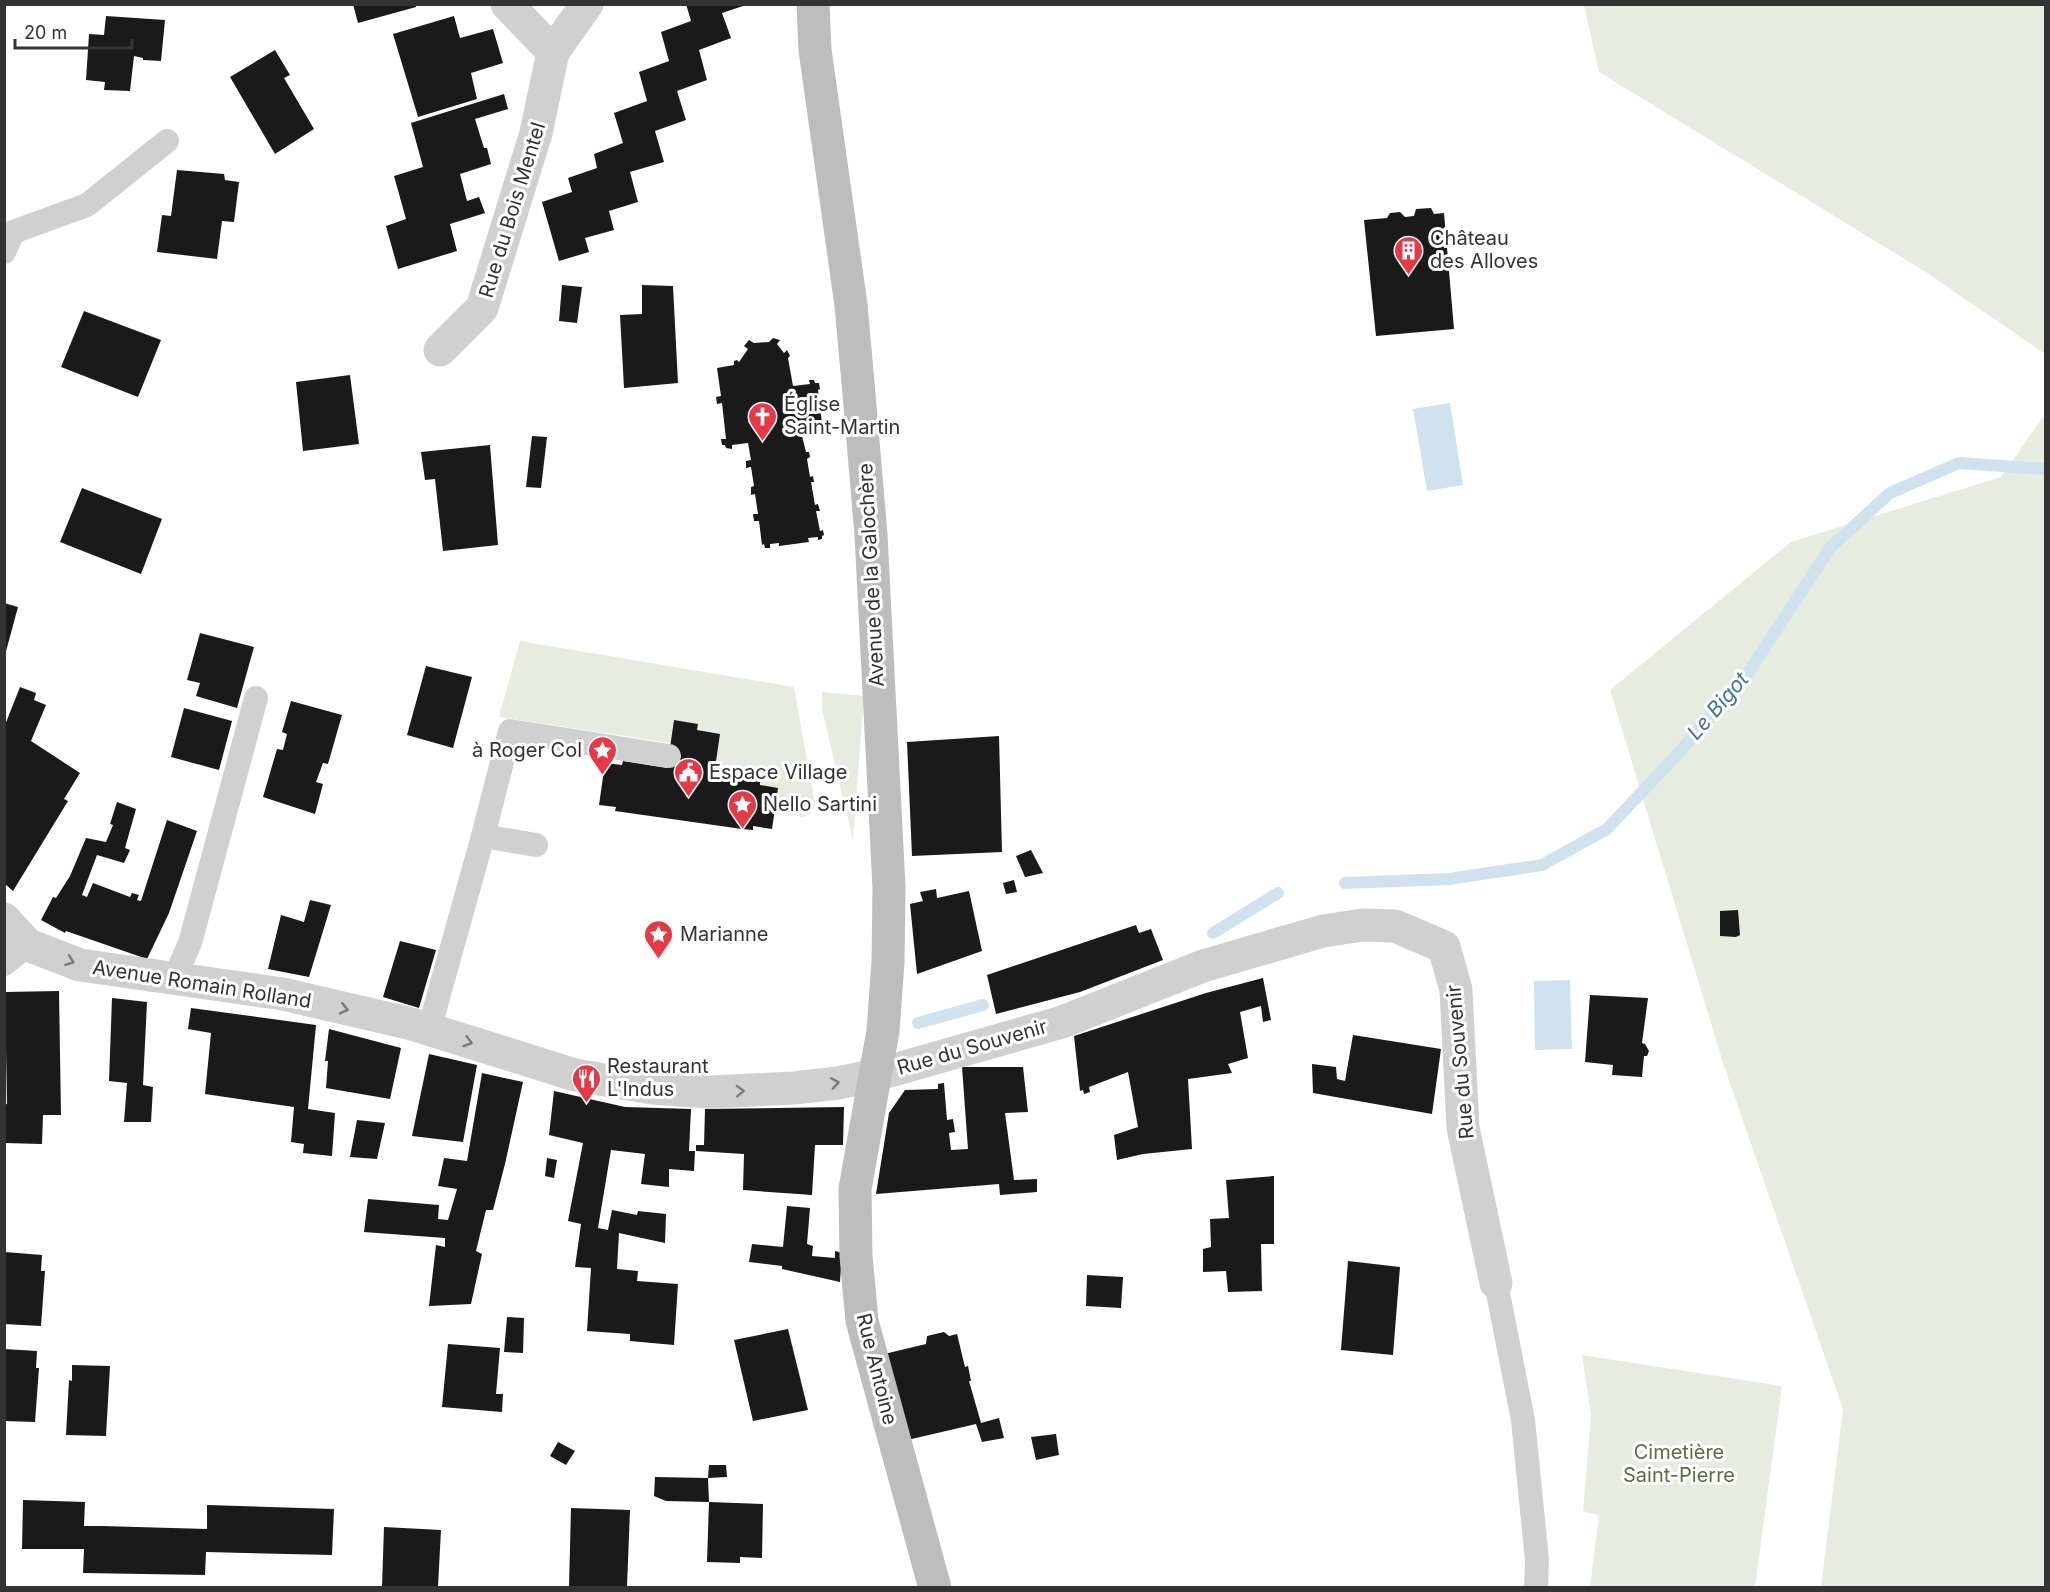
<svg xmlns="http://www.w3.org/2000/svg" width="2050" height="1592" font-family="Inter,sans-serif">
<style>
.green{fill:#e6ecdf}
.water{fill:#cfe2ee}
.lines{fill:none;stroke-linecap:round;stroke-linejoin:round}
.stream{stroke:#cfe2ee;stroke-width:12}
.building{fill:#1a1a1a}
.lane{stroke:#d0d0d0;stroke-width:24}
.street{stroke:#d0d0d0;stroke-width:33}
.secondary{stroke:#bdbdbd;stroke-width:33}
.oneway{stroke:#7a7a7a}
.labels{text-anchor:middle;stroke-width:6;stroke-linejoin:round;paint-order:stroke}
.street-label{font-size:20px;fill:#333;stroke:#fff}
.poi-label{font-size:20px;fill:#333;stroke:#fff;text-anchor:start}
.park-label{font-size:20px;fill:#56703f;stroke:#fff}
.water-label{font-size:21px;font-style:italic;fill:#3f7597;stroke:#fff}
</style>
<rect width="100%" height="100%" fill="#fff"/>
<g class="green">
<path d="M1584 5H2045V354L1929 274 1599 72Z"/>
<path d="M2045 414V1587H1821L1843 1409 1724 1066 1610 690 1791 542 2001 477Z"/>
<path d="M520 641 794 687 815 804 811 814 802 817 775 810 760 785V782L714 775 720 734 697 730 698 724 674 720 670 743 499 717Z"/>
<path d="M822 692 864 696 853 840 822 709Z"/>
<path d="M1582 1355 1782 1386 1755 1587H1590L1599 1515 1583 1511 1591 1415Z"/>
</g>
<g class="water">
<path d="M1450 403 1463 485 1427 491 1413 409Z"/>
<path d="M1570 980 1572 1049 1535 1050 1534 981Z"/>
</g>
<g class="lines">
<g class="stream">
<path d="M1345 883 1449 879 1542 865 1607 829 1673 759 1744 679 1830 548 1890 493 1959 463 2046 469"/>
<path d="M1213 933 1278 893"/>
<path d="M918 1023 983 1005"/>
</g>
</g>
<g class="building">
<path d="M353 4H416V7L358 23Z"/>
<path d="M686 4 746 5 722 13 731 38 699 50 707 80 677 91 686 120 655 131 664 162 630 172 638 202 609 211 614 230 585 238 589 252 559 261 542 202 572 192 568 178 597 168 594 154 623 143 614 113 647 101 639 72 669 61 661 32 691 21Z"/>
<path d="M106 16 165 20 161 61 143 60V58L134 56 130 91 104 90 105 82 86 80 89 34 104 35Z"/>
<path d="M454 16 460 38 493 29 503 63 471 73 477 99 418 117 393 34Z"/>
<path d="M275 50 290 75 284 78 314 129 275 154 230 77Z"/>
<path d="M504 94 508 109 475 119 484 148H487L491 164 460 174 467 201 479 197 485 213 450 224 457 251 398 269 386 226 406 219 394 176 423 167 411 123Z"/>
<path d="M177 170 224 174 225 180 239 182 234 222 222 221 217 259 157 252 162 215 171 216Z"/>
<path d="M1431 208 1434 214 1444 213 1454 329 1376 336 1364 220 1387 218 1390 213 1400 212 1405 217 1414 216 1416 209Z"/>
<path d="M562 285 582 287 577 323 559 321Z"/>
<path d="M642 285 673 286 678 383 624 388 620 315 642 314Z"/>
<path d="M84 311 161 340 138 397 61 367Z"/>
<path d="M773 338 780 340 777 344 784 353 787 350 790 356 788 358 793 386 810 384 809 380H814L815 383H819L820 389 818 390 822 423H826V428L818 434V430L801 432 806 452H809L810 457 807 459 810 477 813 476 814 482H811L815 505 818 504 820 511H816L820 531 823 530 824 535 822 536V539L818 540V537L808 538 809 542 779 546V543L770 544V548H765L764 544 762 545 759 521H754L753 514H758L755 494 751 495V487L754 486 751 467 746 468V461L751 460 748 443 732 445V449L726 448 725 445H722L721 439H726L722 403 717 404 716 397 721 396 717 368 734 365V361L737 360 739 362 748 349 744 346 749 340 754 343 769 342Z"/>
<path d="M350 375 359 444 303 451 296 382Z"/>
<path d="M532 436 547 437 541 488 526 487Z"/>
<path d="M490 445 498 545 443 551 435 479 425 480 421 452Z"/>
<path d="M82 488 162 519 141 574 60 542Z"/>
<path d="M4 603 18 607 5 655H4Z"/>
<path d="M200 633 254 647 237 708 196 696 200 683 187 680Z"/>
<path d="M426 666 472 677 453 748 407 735Z"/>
<path d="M20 687 36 693 34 700 46 705 31 741 80 773 64 799 68 801 13 891 5 884V725Z"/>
<path d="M291 701 342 715 328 764 323 763 316 782 323 784 315 814 263 797 277 749 283 750 287 734 282 732Z"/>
<path d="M184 708 232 721 219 770 171 757Z"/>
<path d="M674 720 698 724 697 730 720 734 714 775 760 782V785L778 788 772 829 753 826V830L742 829 615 811 616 807 599 805 605 763 622 765 623 761 667 768Z"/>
<path d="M999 736 1002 852 912 856 907 742Z"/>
<path d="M117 802 136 809 125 848 130 850 124 863 97 855 82 895 87 897 93 883 130 897 132 893 139 895 137 900 141 901 167 820 197 831 169 913 147 959 66 931 65 933 41 920 53 897 56 898 70 876 86 838 106 842 113 825 110 824Z"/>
<path d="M1031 850 1043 873 1025 877 1016 856Z"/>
<path d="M1014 880 1017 892 1006 894 1003 883Z"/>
<path d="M936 889 937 898 969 891 982 951 917 974 910 904 923 901 920 892Z"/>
<path d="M310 900 331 905 309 977 268 969 281 915 304 922Z"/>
<path d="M1738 910 1740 935 1736 937 1720 936V911Z"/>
<path d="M1136 925 1139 933 1151 929 1163 960 1080 992 996 1014 987 975Z"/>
<path d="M400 941 436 950 419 1008 383 997Z"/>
<path d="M1263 978 1271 1020 1263 1022 1261 1006 1240 1012 1248 1058 1228 1064 1232 1073 1188 1079 1192 1149 1143 1154 1117 1160 1114 1135 1138 1127 1128 1072 1089 1087 1090 1092 1084 1094 1083 1090 1080 1091 1074 1036 1206 993Z"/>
<path d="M59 991 61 1115H43L42 1144 4 1143V1105L7 1104 5 992Z"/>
<path d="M1590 995 1648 998 1642 1043 1645 1044 1649 1051 1647 1056H1644L1642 1077 1612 1075 1613 1065 1585 1062Z"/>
<path d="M112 998 147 1002 143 1085 153 1087 151 1122H124L127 1083 109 1081Z"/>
<path d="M191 1008 316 1025 308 1109 335 1113 332 1156 303 1153 304 1144 291 1142 294 1107 205 1094 211 1033 188 1029Z"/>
<path d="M329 1029 401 1048 390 1099 326 1088 328 1061H325Z"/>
<path d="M1353 1035 1441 1049 1432 1114 1313 1093 1312 1064 1336 1067 1337 1079 1345 1081Z"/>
<path d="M429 1054 477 1065 463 1142 412 1136Z"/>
<path d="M962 1067H1023L1028 1112 1005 1113 1014 1180 1037 1179V1192L1000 1195 999 1184 876 1194 889 1113 905 1090 938 1089V1084L944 1083 947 1120 953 1119 955 1132 949 1133 951 1150 968 1149Z"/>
<path d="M482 1073 523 1082 505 1164 493 1210H486L476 1251 482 1254 471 1304 429 1306 436 1245 445 1247V1238L364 1232 368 1199 439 1205 438 1219 448 1220 457 1189 438 1186 444 1158 467 1161Z"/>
<path d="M554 1091 625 1107 691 1109 689 1151H695L694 1171 669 1169V1187L641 1184 645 1154 611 1150 598 1228 608 1230 612 1210 637 1215 638 1211 666 1214 665 1243 619 1233 617 1269 638 1271 637 1281 678 1284 674 1345 630 1341V1334L587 1331 591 1268 575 1267 581 1224 568 1221 583 1143 549 1135Z"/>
<path d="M844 1107 843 1145H815L812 1195 743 1190 744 1154 696 1151V1145H704L705 1109Z"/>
<path d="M357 1120 385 1123 377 1159 350 1157Z"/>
<path d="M547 1158 557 1160 554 1178 545 1176Z"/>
<path d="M1274 1176V1244H1261L1262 1291 1228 1292 1226 1271 1203 1272V1249L1211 1247 1210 1219 1229 1218 1226 1180Z"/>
<path d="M787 1206 810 1208 807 1244 813 1246 812 1256 835 1258V1251L842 1253 840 1282 782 1269V1266L749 1262 752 1244 783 1247Z"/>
<path d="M5 1252 42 1255 41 1271H45L41 1326 4 1324Z"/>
<path d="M1348 1261 1400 1267 1393 1355 1341 1350Z"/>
<path d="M1087 1275 1123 1277 1121 1308 1086 1306Z"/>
<path d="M507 1317 524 1318 523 1353 504 1352Z"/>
<path d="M788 1329 808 1410 753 1421 734 1340Z"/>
<path d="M944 1332 949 1336 957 1334 965 1367 968 1366 971 1381H969L981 1423 999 1418 1004 1438 982 1442 976 1424 903 1441 880 1355 926 1344 927 1336Z"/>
<path d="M448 1344 500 1348 496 1394H503L502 1412 442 1407Z"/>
<path d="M4 1349 37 1351 36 1368H39L35 1422 4 1421Z"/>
<path d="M72 1365 110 1366 106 1436 66 1435 69 1380 72 1381Z"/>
<path d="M1056 1434 1059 1455 1036 1460 1031 1437Z"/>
<path d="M558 1442 575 1451 566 1465 550 1456Z"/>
<path d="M709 1465H726L727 1477 708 1478Z"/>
<path d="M655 1477 708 1478 709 1502 666 1501 654 1496Z"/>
<path d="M23 1500 85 1502 84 1526H102L207 1529V1505L334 1509 332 1555 206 1552 205 1575 83 1573 84 1549H22Z"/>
<path d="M709 1502 763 1504 762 1558 740 1557V1563L707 1562Z"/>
<path d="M571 1508 630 1510 627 1587H569Z"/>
<path d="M384 1527 441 1530 438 1587H382Z"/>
</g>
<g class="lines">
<g class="lane">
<path d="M4 252 13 232 87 205 167 141"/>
<path d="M483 836 536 845"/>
<path d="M4 964 28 945"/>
<path d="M174 979 190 943 256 698"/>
<path d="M429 1030 483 836 510 731 669 756"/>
<path d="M1496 1283 1523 1420 1537 1560 1536 1588"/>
</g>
<g class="street">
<path d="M507 4 553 52 587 4"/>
<path d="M440 350 482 308 536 133 553 52"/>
<path d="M4 919 28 945 80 965 283 994 412 1024 575 1075 652 1088 709 1092 794 1088 838 1083 876 1075 1062 1022 1203 966 1323 931 1363 925 1395 926 1444 947 1456 990 1463 1128 1496 1283"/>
</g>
<path class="secondary" d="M813 4 815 50 851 305 859 394 871 535 889 887 888 962 883 1031 855 1189 856 1256 862 1321 935 1588"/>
</g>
<defs><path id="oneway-chevron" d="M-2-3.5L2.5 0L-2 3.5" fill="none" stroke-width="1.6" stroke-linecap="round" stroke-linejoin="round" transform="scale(1.5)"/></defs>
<g class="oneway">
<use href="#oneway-chevron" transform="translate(70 961) rotate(20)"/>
<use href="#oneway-chevron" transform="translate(344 1009) rotate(13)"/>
<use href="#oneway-chevron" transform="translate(468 1042) rotate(16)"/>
<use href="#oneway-chevron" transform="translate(835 1083) rotate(-9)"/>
<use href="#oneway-chevron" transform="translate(740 1091) rotate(-2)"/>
</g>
<defs>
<symbol id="building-pin" viewBox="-11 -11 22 30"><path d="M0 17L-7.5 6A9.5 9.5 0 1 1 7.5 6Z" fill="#e63946" stroke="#fff"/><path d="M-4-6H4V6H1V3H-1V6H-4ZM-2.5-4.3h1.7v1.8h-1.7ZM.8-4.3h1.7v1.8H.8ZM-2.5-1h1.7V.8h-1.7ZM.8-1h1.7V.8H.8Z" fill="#fff"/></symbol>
<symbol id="church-pin" viewBox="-11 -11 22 30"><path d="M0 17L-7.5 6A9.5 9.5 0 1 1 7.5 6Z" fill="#e63946" stroke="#fff"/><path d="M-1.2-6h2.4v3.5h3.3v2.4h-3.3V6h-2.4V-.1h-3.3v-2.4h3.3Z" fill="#fff"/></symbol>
<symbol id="sight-pin" viewBox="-11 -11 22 30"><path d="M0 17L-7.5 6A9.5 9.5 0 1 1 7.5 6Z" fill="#e63946" stroke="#fff"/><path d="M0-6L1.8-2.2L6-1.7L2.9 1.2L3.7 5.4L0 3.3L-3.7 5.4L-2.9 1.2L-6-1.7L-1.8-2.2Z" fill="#fff"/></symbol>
<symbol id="civic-pin" viewBox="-11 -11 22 30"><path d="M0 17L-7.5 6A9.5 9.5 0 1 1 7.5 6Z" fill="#e63946" stroke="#fff"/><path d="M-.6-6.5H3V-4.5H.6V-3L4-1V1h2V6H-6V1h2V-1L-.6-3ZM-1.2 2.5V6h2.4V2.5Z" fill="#fff"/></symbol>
<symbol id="restaurant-pin" viewBox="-11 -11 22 30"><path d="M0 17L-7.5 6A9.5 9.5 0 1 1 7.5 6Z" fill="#e63946" stroke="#fff"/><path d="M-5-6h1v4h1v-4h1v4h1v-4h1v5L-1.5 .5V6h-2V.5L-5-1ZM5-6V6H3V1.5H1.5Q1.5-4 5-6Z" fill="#fff"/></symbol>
</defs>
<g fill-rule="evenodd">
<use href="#building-pin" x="1392" y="234" width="33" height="45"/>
<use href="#church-pin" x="746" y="400" width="33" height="45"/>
<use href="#sight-pin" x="586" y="734" width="33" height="45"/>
<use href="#civic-pin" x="672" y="756" width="33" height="45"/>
<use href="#sight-pin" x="726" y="788" width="33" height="45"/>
<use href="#sight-pin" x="642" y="918" width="33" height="45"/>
<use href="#restaurant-pin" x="570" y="1062" width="33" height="45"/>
</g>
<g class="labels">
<g class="street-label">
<text transform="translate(512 210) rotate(-73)" y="7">Rue du Bois Mentel</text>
<text transform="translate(871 575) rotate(-93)" y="7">Avenue de la Galochère</text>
<text transform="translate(202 984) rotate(9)" y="7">Avenue Romain Rolland</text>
<text transform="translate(972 1047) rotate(-16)" y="7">Rue du Souvenir</text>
<text transform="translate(1460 1062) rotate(-95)" y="7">Rue du Souvenir</text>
<text transform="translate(877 1369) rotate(76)" y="7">Rue Antoine</text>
</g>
<g class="poi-label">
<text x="1430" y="245">Château<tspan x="1430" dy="23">des Alloves</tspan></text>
<text x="784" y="411">Église<tspan x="784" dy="23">Saint-Martin</tspan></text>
<text x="582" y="757" text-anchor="end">à Roger Col</text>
<text x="709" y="779">Espace Village</text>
<text x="763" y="811">Nello Sartini</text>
<text x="680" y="941">Marianne</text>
<text x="607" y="1073">Restaurant<tspan x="607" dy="23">L'Indus</tspan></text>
</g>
<g class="park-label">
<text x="1679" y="1459">Cimetière<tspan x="1679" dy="23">Saint-Pierre</tspan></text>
</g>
<g class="water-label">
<text transform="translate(1718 706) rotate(-49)" y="7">Le Bigot</text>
</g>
</g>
<rect width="2050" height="1592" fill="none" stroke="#333333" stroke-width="12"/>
<path d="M15 39v9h117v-9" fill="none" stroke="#333333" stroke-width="3"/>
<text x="24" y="39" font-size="18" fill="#333333" stroke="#ffffff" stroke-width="4.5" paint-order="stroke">20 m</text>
</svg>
